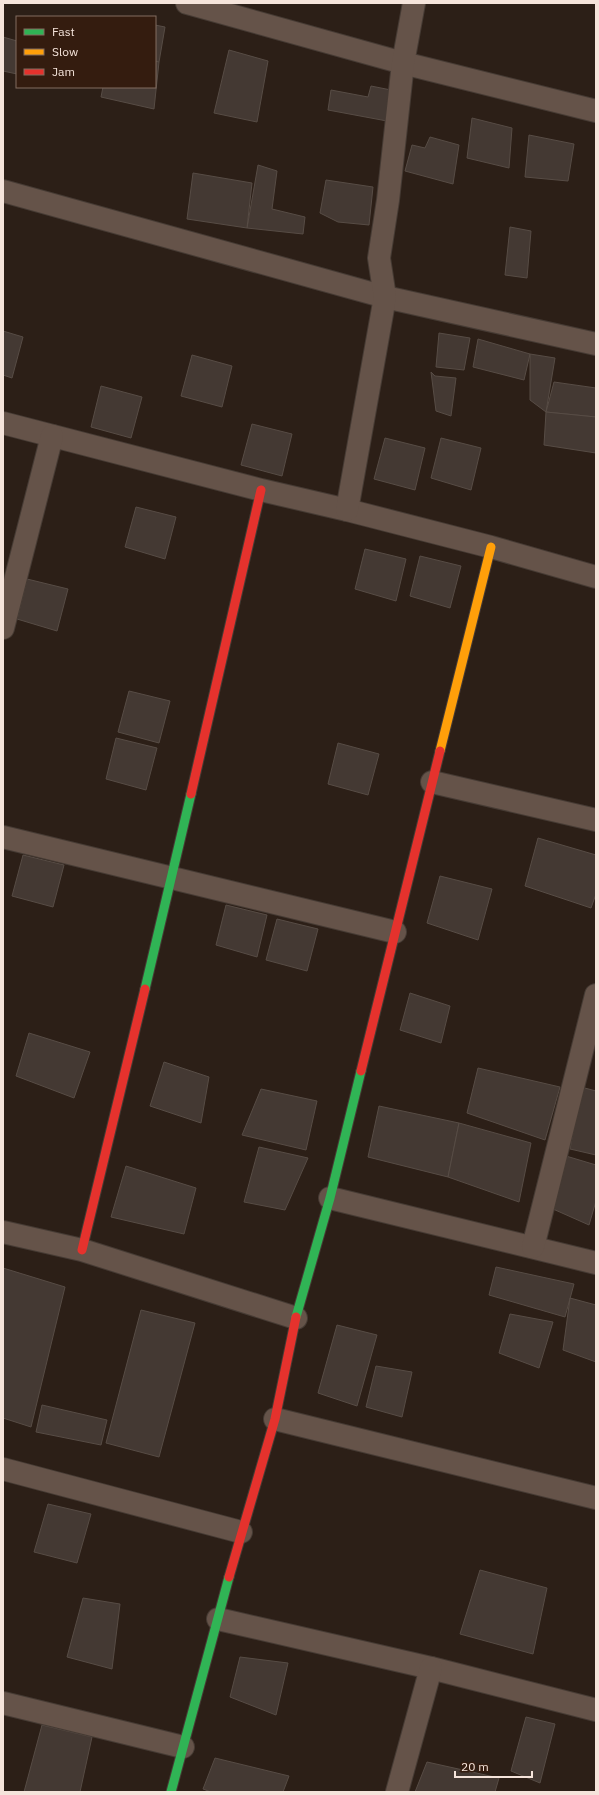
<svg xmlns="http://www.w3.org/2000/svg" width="599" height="1795" font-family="'IBM Plex Sans',sans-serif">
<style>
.building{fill:#443933;stroke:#574c45}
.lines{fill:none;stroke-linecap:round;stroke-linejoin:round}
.street-casing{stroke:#463b34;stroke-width:24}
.fast-casing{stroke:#463b34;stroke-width:11}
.slow-casing{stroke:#463b34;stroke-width:11}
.jam-casing{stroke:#463b34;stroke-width:11}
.street{stroke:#655349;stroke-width:22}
.fast{stroke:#30b455;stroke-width:9}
.slow{stroke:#ff9f0a;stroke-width:9}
.jam{stroke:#e5322d;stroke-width:9}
</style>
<rect width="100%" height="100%" fill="#2c1f17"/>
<g class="building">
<path d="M155 25 165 27 159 62 155 61Z"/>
<path d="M3 37 17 41V74L3 71Z"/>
<path d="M229 50 268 61 257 122 214 113Z"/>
<path d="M155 61 159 62 154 109 101 97 103 87H155Z"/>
<path d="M371 86 391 90 387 121 328 110 331 90 368 97Z"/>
<path d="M472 118 512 128 509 168 467 158Z"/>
<path d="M529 135 574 144 568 181 525 177Z"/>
<path d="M430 137 459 145 453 184 405 171 412 145 425 148Z"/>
<path d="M258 165 277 171 272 209 305 217 303 234 247 228Z"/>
<path d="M193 173 252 183 247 228 187 219Z"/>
<path d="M326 180 373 187 369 225 338 222 320 213Z"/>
<path d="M510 227 531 231 527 278 505 275Z"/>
<path d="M3 331 23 337 12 378 3 375Z"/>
<path d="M439 333 470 338 464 370 436 367Z"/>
<path d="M478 339 530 354 524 380 473 367Z"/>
<path d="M530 354 555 358 546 412 530 400Z"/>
<path d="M192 355 232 366 222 407 181 396Z"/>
<path d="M431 372 435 376 456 378 451 416 436 411Z"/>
<path d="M554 382 596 388V417L546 412Z"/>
<path d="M101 386 142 397 131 438 91 427Z"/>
<path d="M546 412 596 417V453L544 445Z"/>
<path d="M252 424 292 434 282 476 241 465Z"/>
<path d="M385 438 425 448 415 490 374 479Z"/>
<path d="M441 438 481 448 471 490 431 478Z"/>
<path d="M136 507 176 517 165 559 125 547Z"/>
<path d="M365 549 406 559 396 601 355 589Z"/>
<path d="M420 556 461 566 450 608 410 596Z"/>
<path d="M27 579 68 589 57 631 17 619Z"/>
<path d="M129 691 170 701 159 743 118 732Z"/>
<path d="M116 738 157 748 146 790 106 779Z"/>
<path d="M338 743 379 754 368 795 328 784Z"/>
<path d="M538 838 596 855V894L591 908 525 886Z"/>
<path d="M23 855 64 865 53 907 12 896Z"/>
<path d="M440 876 492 889 478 940 427 923Z"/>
<path d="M226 905 267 915 257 957 216 945Z"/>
<path d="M277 919 318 929 307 971 266 960Z"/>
<path d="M410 993 450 1006 441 1043 400 1030Z"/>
<path d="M29 1033 90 1052 74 1098 16 1076Z"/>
<path d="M164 1062 209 1077 201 1123 150 1106Z"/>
<path d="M478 1068 560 1087 545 1140 467 1113Z"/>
<path d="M581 1087 596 1091V1155L570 1149Z"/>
<path d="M261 1089 317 1101 306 1150 242 1135Z"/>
<path d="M379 1106 459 1123 448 1177 368 1157Z"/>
<path d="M459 1123 531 1143 519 1202 448 1177Z"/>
<path d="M259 1147 308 1158 285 1210 244 1202Z"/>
<path d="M556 1153 596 1165V1201L589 1225 553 1209Z"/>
<path d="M126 1166 196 1188 184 1234 111 1217Z"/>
<path d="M496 1267 574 1284 565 1317 489 1295Z"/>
<path d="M3 1268 65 1287 31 1427 3 1418Z"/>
<path d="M570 1298 596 1305V1362L563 1350Z"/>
<path d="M141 1310 195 1323 159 1457 106 1443Z"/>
<path d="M510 1314 553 1322 539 1368 499 1353Z"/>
<path d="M337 1325 377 1335 357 1406 318 1393Z"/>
<path d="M376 1366 412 1372 402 1417 366 1407Z"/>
<path d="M42 1405 107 1420 101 1445 36 1432Z"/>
<path d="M48 1504 91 1514 77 1563 34 1552Z"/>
<path d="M480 1570 547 1588 533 1654 460 1634Z"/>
<path d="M83 1598 120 1604 112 1669 67 1657Z"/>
<path d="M240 1657 288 1663 276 1715 230 1697Z"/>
<path d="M526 1717 555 1724 540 1783 511 1771Z"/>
<path d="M42 1725 92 1737 80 1792H24Z"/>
<path d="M215 1758 289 1776 283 1792H211L203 1789Z"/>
<path d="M427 1762 499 1778 495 1792H415Z"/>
</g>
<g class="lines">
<defs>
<g id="street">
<path d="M187 3 403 63 596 111"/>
<path d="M3 191 385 297 596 344"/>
<path d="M3 423 261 490 347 510 491 547 596 577"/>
<path d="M347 510 385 297 379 258 388 200 403 63 414 3"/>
<path d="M3 628 52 436"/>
<path d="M432 782 596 820"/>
<path d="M3 837 395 932"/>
<path d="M330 1198 596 1263"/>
<path d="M3 1232 82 1250 296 1318"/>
<path d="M533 1247 596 995"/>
<path d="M275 1419 596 1498"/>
<path d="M3 1469 241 1532"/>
<path d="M218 1619 431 1668 596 1710"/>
<path d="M3 1703 183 1747"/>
<path d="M397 1792 431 1668"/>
</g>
<g id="fast">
<path d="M145 989 191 794"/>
<path d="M296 1317 330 1198 361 1071"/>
<path d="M171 1792 229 1577"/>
</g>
<path id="slow" d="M440 751 491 547"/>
<g id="jam">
<path d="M191 794 261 490"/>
<path d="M361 1071 440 751"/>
<path d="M82 1250 145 989"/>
<path d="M229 1577 275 1419 296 1317"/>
</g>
</defs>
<use href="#street" class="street-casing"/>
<use href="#fast" class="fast-casing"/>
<use href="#slow" class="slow-casing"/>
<use href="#jam" class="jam-casing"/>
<use href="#street" class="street"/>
<use href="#fast" class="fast"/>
<use href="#slow" class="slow"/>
<use href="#jam" class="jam"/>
</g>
<rect width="599" height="1795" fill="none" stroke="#f5e4db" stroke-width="8"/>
<rect x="16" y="16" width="140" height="72" fill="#341c0f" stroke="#816c61"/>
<rect x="24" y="29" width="20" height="6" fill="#30b455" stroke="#816c61"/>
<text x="52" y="36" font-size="12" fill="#f5e4db">Fast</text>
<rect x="24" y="49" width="20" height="6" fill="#ff9f0a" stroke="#816c61"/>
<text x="52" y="56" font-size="12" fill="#f5e4db">Slow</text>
<rect x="24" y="69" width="20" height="6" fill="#e5322d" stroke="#816c61"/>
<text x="52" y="76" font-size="12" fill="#f5e4db">Jam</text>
<path d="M455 1771v6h77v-6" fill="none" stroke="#f5e4db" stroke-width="2"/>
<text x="461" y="1771" font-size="12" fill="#f5e4db" stroke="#341c0f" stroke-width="3" paint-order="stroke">20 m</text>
</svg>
